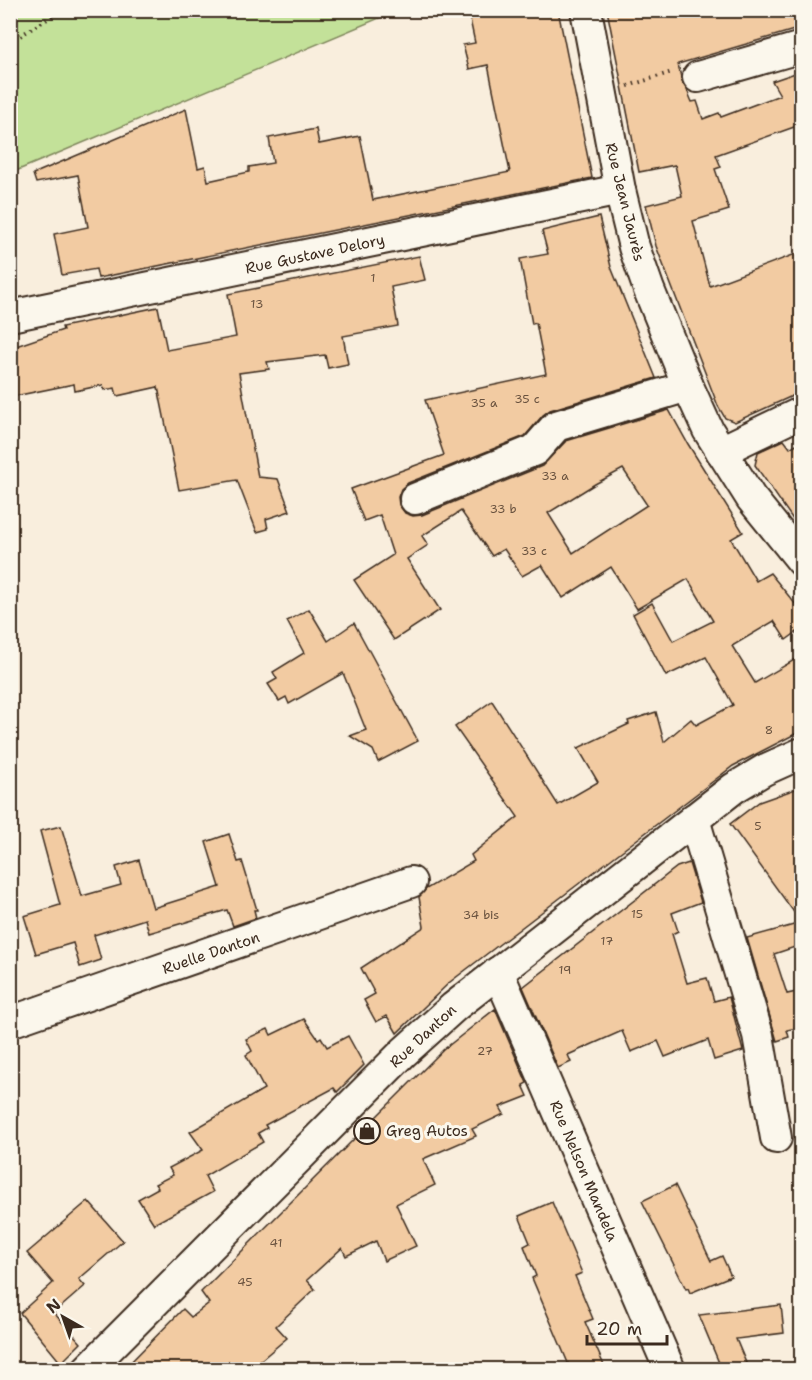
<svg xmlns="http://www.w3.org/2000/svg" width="812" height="1380" font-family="'Shantell Sans',sans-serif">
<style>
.green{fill:#c3e199;stroke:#7f865c;stroke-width:1.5}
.building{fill:#f2cba2;stroke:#3b2a1e;stroke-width:1.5;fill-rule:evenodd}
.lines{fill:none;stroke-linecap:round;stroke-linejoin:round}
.minor-casing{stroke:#3b2a1e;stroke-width:34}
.path{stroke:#3b2a1e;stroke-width:4;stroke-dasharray:1.5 4.5;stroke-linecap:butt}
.minor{stroke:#fbf7ec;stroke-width:30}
.labels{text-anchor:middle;stroke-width:6;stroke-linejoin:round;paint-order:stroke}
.number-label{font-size:12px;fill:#69523f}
.street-label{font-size:15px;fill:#3b2a1e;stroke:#fbf7ec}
.poi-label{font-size:15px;fill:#3b2a1e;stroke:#fbf7ec;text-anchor:start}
</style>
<rect width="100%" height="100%" fill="#f9eedd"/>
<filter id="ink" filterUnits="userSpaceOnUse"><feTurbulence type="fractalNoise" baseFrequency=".0167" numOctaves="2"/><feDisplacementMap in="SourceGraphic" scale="12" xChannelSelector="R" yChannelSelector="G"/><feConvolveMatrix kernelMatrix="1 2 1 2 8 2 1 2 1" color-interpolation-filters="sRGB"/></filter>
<g filter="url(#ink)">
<path class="green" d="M11 10H396V11L11 173Z"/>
<g class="building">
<path d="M468 10H558L592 178 98 278 96 269 62 275 54 234 88 227 78 175 36 183 33 174 186 109 198 168 205 166 208 181 249 172V167L273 163 269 138 316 129 319 144 360 136 373 200 510 172 488 65 469 69 463 45 475 43Z"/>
<path d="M607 10H801V28L678 64 682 82 687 90 692 102 697 101 703 119 719 113 721 117 780 95 772 81 801 71V133L797 126 716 155 721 167 715 169 729 210 693 221 710 286 801 252V392L735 422 725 418 718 406 656 246 646 205 682 196 675 165 639 172Z"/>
<path d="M599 217 611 267 656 378 550 410 543 415 525 436 408 483 401 489 398 497 399 505 405 513 413 516 422 515 542 466 566 441 669 410 688 444 743 532 731 539 756 581 770 573 801 611V629L786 640 774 621 732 646 755 683 801 656V731L733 766 716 779 450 982 397 1033 387 1016 376 1022 364 1000 375 994 361 968 424 927 419 897 426 889 474 861 471 855 518 817 455 727 492 701 558 805 598 782 578 748 629 724 628 721 656 712 664 742 691 719 696 725 733 705 706 657 666 676 633 614 652 603 673 641 713 621 688 579 637 609 611 567 563 598 542 565 522 576 504 549 492 556 461 511 422 536 428 545 407 559 440 610 394 640 354 580 393 555 380 515 364 521 351 489 444 455 425 400 546 374 536 323 532 324 520 259 548 254 542 231ZM623 469 647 505 573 553 548 513 595 484Z"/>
<path d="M419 256 425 280 391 287 398 326 343 336 348 364 328 368 325 355 267 362 269 369 239 373 258 477 278 479 290 511 266 519 268 529 257 532 237 480 179 490 158 387 117 396 115 388 104 390 103 385 75 391 74 384 10 397V348L63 330 62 327 158 307 167 350 236 337 228 294Z"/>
<path d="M784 440 790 448 801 441V531L755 465 758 452Z"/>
<path d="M309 609 328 641 354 623 418 741 378 762 373 750 350 736 366 730 343 673 289 704 286 697 279 701 268 684 277 679 273 672 304 653 287 621Z"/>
<path d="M801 787V922L730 824 759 802Z"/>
<path d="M61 826 82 896 121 885 116 867 139 860 153 908 220 887 206 842 229 834 238 862 242 861 257 910H254L256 918 233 926 227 910 149 933 145 919 94 935 101 960 80 967 73 943 36 954 24 916 60 905 40 831Z"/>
<path d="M689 863 701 902 672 913 678 931 672 934 687 983 707 978 714 1001 729 997 743 1051 714 1060 708 1040 665 1057 658 1041 631 1052 622 1031 568 1055 571 1062 558 1068 523 987 677 867Z"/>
<path d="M801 923V945L774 954 787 994 801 991V1027L787 1030 789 1037 777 1041 747 938Z"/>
<path d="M495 1009 527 1083 523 1085 528 1096 500 1107 504 1114 472 1129 476 1136 423 1159 435 1185 396 1204 416 1246 384 1261 376 1241 346 1256 342 1248 307 1280 315 1289 276 1326 287 1338 249 1370H123L183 1309 191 1317 209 1303 201 1292 443 1050Z"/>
<path d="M304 1019 318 1039 321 1037 327 1047 348 1036 364 1065 337 1092 334 1088 265 1125 267 1128 258 1133 263 1142 205 1176 213 1192 154 1224 138 1199 158 1188 155 1184 173 1175 169 1168 203 1150 190 1132 264 1089 246 1055 252 1051 246 1039 268 1029 271 1035Z"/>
<path d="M675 1185 711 1261 722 1256 731 1276 690 1293 688 1288 686 1289 642 1201Z"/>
<path d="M88 1201 123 1241 79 1279 85 1286 54 1313 81 1343 61 1363 20 1313 53 1283 27 1253Z"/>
<path d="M552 1202 582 1273 575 1276 593 1319 585 1322 606 1370H571L532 1278 536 1276 524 1246 530 1243 519 1216Z"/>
<path d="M781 1305 784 1333 736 1339 749 1370H722L699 1315Z"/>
</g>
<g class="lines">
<defs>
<g id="minor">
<path d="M586 10 620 190 634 247 649 290 688 386 708 430 751 498 802 561"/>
<path d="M698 77 802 47"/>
<path d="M10 316 620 190"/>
<path d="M721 451 802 412"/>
<path d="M415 499 535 450 556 426 688 386"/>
<path d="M694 819 758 1035 776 1138"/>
<path d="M498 972 670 1370"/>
<path d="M10 1022 411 882"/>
<path d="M87 1370 404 1052 454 1007 734 788 764 770 802 753"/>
</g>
</defs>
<use href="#minor" class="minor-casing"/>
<g class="path">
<path d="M10 42 62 10"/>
<path d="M628 86 672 72"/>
</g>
<use href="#minor" class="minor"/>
</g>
</g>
<defs>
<symbol id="shop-ring" viewBox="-11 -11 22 22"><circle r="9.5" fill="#fbf7ec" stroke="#3b2a1e" stroke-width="1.5"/><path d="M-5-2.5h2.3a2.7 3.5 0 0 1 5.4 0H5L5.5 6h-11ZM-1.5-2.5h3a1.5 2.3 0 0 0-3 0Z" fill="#3b2a1e"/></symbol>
</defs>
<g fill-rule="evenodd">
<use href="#shop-ring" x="352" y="1116" width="30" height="30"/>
</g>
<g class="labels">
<g class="number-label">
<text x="373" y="282">1</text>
<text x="257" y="308">13</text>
<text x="527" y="403">35 c</text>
<text x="484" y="407">35 a</text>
<text x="555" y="480">33 a</text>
<text x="503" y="513">33 b</text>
<text x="534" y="555">33 c</text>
<text x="769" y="734">8</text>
<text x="758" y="830">5</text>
<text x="637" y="918">15</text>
<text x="481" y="919">34 bis</text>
<text x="607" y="945">17</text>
<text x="565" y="974">19</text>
<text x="485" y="1055">27</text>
<text x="276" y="1247">41</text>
<text x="245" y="1286">45</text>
</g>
<g class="street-label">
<text transform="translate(625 202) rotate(76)" y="5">Rue Jean Jaurès</text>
<text transform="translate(315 254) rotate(-12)" y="5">Rue Gustave Delory</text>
<text transform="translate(211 953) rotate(-19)" y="5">Ruelle Danton</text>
<text transform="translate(423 1036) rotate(-43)" y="5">Rue Danton</text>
<text transform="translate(584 1171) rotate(67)" y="5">Rue Nelson Mandela</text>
</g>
<g class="poi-label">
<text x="386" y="1136">Greg Autos</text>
</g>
</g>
<rect width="812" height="1380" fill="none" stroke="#fbf7ec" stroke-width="36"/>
<rect x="18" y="18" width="776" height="1344" fill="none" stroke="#3b2a1e" stroke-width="2" filter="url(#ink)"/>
<g transform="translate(63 1317) rotate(320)" stroke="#fbf7ec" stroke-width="4.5" paint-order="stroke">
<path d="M0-4.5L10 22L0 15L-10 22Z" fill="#3b2a1e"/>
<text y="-9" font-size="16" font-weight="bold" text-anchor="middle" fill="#3b2a1e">N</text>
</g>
<path d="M587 1335v9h80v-9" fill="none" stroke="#3b2a1e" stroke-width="3"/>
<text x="596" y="1335" font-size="18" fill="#3b2a1e" stroke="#fbf7ec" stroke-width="4.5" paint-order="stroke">20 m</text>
</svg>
